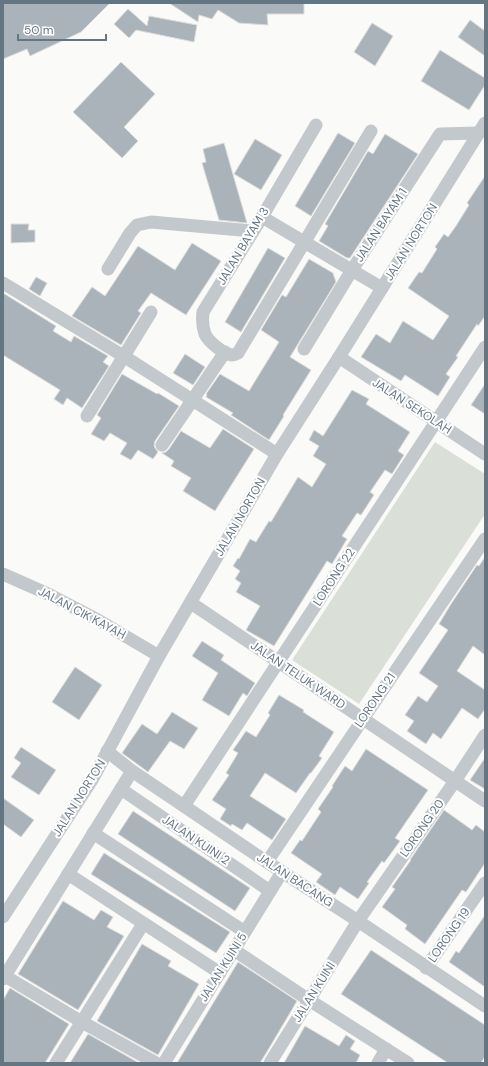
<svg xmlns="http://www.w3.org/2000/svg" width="488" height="1066" font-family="'DM Sans',sans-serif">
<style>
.green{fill:#dadfd7}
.building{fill:#aab3b9;stroke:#dcdcda}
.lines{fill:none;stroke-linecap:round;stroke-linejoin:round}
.minor{stroke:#c3c8cc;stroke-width:13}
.labels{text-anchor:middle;stroke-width:4;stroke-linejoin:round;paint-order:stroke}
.street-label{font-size:12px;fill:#657683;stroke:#fff}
</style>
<rect width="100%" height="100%" fill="#fafaf8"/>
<path class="green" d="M435 442 485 474V514L359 704 292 660Z"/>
<g class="building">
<path d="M3 3H110L81 32 30 56 27 49 3 59Z"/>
<path d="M169 3H304V14H267L268 25 239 23 218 10 212 19 199 15 198 22Z"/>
<path d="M128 9 147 26 149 16 197 25 194 42 136 30 129 38 114 24Z"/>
<path d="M470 20 485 31V56L458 37Z"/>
<path d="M372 23 393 36 375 66 354 52Z"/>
<path d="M440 50 485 78V85L469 110 421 81Z"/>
<path d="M121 62 155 94 124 127 138 141 122 158 73 112Z"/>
<path d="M338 133 355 143 311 216 295 206Z"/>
<path d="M385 134 418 154 350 258H347L319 241 328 226 325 224 368 151 373 154Z"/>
<path d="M255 139 282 155 261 190 234 174Z"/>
<path d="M224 143 236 185 247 223 219 220 202 163 206 162 203 149Z"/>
<path d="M485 176V316L478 326 477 324 456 356 458 357 446 374 450 377 438 396 405 375 401 381 361 357 376 334 390 343 403 321 433 340 449 316 408 288 419 272 422 273 437 249 435 247 444 234 448 237 456 226 469 205 467 203Z"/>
<path d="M11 224H29L28 230H35V242L11 243Z"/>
<path d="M192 243 221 261 186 315 151 293 138 311 141 313 121 345 72 316 92 287 105 296 138 246 175 270Z"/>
<path d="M268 248 285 258 241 332 225 322Z"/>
<path d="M309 259 333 273 336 282 290 357 311 370 283 415 284 416 269 440 231 415 233 413 206 397 207 394H206L220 374 249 391 279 342 261 330 282 295 286 297Z"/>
<path d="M36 277 47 283 40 296 29 289Z"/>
<path d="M3 293 56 326 53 331 71 342 74 336 108 356 103 362 109 366 82 408 67 398 63 405 54 399 60 390 3 355Z"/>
<path d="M185 354 205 367 193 385 173 373Z"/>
<path d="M122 374 157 394 158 393 179 406 155 441 154 445 155 448 158 452 153 459 138 450 131 460 120 454 127 443 110 433 104 441 91 434 101 418 97 415Z"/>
<path d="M485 384V414L471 405Z"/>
<path d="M352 390 369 399 366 404 410 432 398 451 404 455 392 474 385 470 370 492 374 495 361 515 357 513 342 536 347 539 332 564 327 561 274 646 246 630 260 606 236 592 241 583 235 579 240 571 233 566 238 558 239 559 250 539 256 542 269 521 271 522 298 477 312 487 326 464 313 456 319 446 309 440 314 430 323 436Z"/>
<path d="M223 429 254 449 215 511 183 491 191 478 171 466 174 461 162 453 166 452 169 449 181 431 210 448Z"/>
<path d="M485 557V655L473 646 457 671 485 690V709L478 719 462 708 441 739 433 733 426 744 407 731 414 721 405 715 418 696 427 702 438 686 419 673 448 630 439 624 451 604 477 565 479 566Z"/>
<path d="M202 641 224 655 221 660 255 683 247 696 243 693 229 716 202 700 218 673 192 656Z"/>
<path d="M75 667 102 685 79 720 52 702Z"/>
<path d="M279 695 304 710 303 712 334 732 319 756 322 758 311 773H310L296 793 265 773 250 796 286 819 272 840 247 823 242 830 232 824 231 826 220 819 226 809 212 800 229 775 226 773 238 753 233 750 246 731 256 737 270 715 268 713Z"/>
<path d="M172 712 198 728 184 749 170 741 148 772 122 753 142 724 157 734Z"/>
<path d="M21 747 56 770 39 795 11 777 21 763 14 758Z"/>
<path d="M366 749 428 790 395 838 400 841 384 863 382 861 367 882 369 883 358 899 340 887 335 895 316 882 322 874 291 853 300 840 302 841 321 812 318 809 333 787 332 786 345 766 352 771Z"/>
<path d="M485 758V789L470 780Z"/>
<path d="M3 798 34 820 21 837 3 824Z"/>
<path d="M444 810 472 830 476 825 485 832V863L466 892 462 890 425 944 405 929 407 925 382 907 395 889 392 887 411 860H410Z"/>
<path d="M133 811 250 888 235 911 118 834Z"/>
<path d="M104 853 230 932 216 953 91 874Z"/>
<path d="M63 901 94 920 101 910 113 917 107 927 124 936 78 1010 18 974Z"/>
<path d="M485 915V987L449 962 456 951 459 953Z"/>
<path d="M142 944 171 961 168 966 199 984 158 1055 97 1021Z"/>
<path d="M371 950 485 1025V1056L481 1063H448L341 994Z"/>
<path d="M238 962 297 1001 268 1050 260 1063H177Z"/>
<path d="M10 988 69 1024 45 1063H3V1000Z"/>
<path d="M305 1026 339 1046 346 1035 355 1041 350 1049 360 1055 356 1063H284Z"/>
<path d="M88 1034 139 1063H70Z"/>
</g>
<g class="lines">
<g class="minor">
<path d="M316 125 262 217 203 312C202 320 202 326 205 334 208 341 223 354 232 355 234 355 236 354 238 353L371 131"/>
<path d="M262 217 382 288"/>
<path d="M108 269 130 233 137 225 151 222 252 231"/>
<path d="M3 283 125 357 277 454"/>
<path d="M304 349 352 270 440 134 478 133"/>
<path d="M339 357 485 454"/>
<path d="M87 416 151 312"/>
<path d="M162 445 225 352"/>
<path d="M3 574 48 594 98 620 159 656"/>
<path d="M191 603 485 801"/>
<path d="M107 751 132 771 267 862 358 921 485 1006"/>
<path d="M121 789 270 891"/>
<path d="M184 806 485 347"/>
<path d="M93 833 245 932"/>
<path d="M267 862 363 719 485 539"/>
<path d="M68 874 220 973"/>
<path d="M3 917 92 780 159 656 277 454 339 357 485 123"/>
<path d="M234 950 309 1000 408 1063"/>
<path d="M426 968 485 883"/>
<path d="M5 976 82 1022 156 1063"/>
<path d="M3 979 132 771"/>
<path d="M56 1063 143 924"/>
<path d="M164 1063 282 872"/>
<path d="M270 1063 358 921 455 781 485 735"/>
<path d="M378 1063 386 1049"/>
</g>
</g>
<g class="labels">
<g class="street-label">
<text transform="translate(381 225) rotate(-57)" y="4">JALAN BAYAM 1</text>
<text transform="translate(411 242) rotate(-58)" y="4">JALAN NORTON</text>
<text transform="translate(243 246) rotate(-59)" y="4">JALAN BAYAM 3</text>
<text transform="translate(412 406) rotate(33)" y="4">JALAN SEKOLAH</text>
<text transform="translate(240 517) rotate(-60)" y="4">JALAN NORTON</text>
<text transform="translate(334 577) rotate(-57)" y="4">LORONG 22</text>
<text transform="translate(82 613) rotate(28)" y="4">JALAN CIK KAYAH</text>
<text transform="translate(298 675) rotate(34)" y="4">JALAN TELUK WARD</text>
<text transform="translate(375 700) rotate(-56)" y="4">LORONG 21</text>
<text transform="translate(79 798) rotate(-58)" y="4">JALAN NORTON</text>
<text transform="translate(422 828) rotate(-55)" y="4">LORONG 20</text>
<text transform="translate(196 840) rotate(34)" y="4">JALAN KUINI 2</text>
<text transform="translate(295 880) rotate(33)" y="4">JALAN BACANG</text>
<text transform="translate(449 935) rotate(-55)" y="4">LORONG 19</text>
<text transform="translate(223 967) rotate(-58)" y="4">JALAN KUINI 5</text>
<text transform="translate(314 992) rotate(-58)" y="4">JALAN KUINI</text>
</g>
</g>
<rect width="488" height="1066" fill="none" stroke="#657683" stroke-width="8"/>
<path d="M18 34v6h88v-6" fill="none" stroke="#657683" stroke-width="2"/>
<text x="24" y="34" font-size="12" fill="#657683" stroke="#ffffff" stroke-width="3" paint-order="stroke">50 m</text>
</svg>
